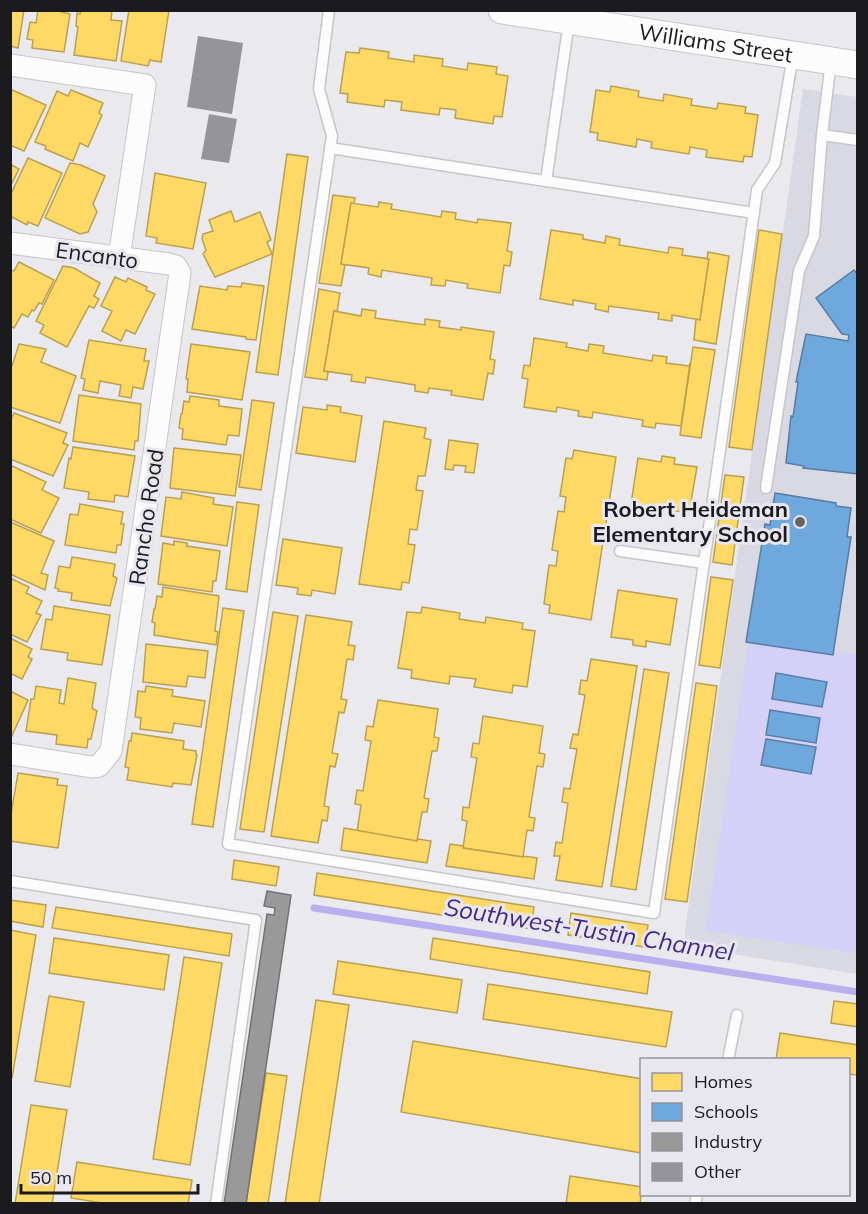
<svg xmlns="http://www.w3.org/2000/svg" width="868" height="1214" font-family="Mulish,sans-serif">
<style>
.built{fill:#d9d9e3}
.green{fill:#d4d0f7}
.homes{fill:#ffd966;stroke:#bba050;stroke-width:1.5}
.schools{fill:#6fa8dc;stroke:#567ea3;stroke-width:1.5}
.industry{fill:#999;stroke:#737374;stroke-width:1.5}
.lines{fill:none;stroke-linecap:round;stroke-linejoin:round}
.stream{stroke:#b8b0ed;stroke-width:7}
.building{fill:#959599}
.service-casing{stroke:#c6c6ca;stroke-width:13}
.minor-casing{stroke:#c6c6ca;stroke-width:23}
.tertiary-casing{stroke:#c6c6ca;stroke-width:29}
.service{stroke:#fcfcfc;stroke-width:10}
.minor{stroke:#fcfcfc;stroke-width:21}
.tertiary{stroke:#fcfcfc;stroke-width:27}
.poi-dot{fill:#636367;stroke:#e8e7f0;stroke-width:2}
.labels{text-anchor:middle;stroke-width:6;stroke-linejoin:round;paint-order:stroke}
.street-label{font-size:22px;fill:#1b1b1e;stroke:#e8e7f0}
.poi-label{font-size:22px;font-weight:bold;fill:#1b1b1e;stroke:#e8e7f0;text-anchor:end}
.water-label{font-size:24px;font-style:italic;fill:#412988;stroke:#e8e7f0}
</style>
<rect width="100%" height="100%" fill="#e9e9ee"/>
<path class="built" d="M803 89 857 97V974L683 946Z"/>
<path class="green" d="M749 639 857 655V953L706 931Z"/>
<g class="homes">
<path d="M10 10H24L18 48 10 46Z"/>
<path d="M38 10H61V12L70 14 64 52 32 48 33 40 27 39 30 22 36 23Z"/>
<path d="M81 10H112L111 20 122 21 116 61 74 55 78 27 76 26 77 13 80 14Z"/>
<path d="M129 10H169L161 62 150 60 148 66 121 61Z"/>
<path d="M360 48 389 52 388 58 414 62V55L443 59 442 66 467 70 468 63 497 67 496 74 508 76 502 117 494 116 493 124 455 118 456 110 440 108 439 115 401 110 402 102 385 100 384 107 347 102 348 94 340 93 346 52 359 53Z"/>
<path d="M611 86 639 91 638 97 663 101 664 94 692 99 691 105 717 109 718 103 746 107 745 113 758 115 752 157 744 156 743 162 706 157 707 150 690 147 689 154 651 148 652 142 637 139 636 147 597 140 598 133 590 132 596 90 610 92Z"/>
<path d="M10 89 46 105 24 151 10 145Z"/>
<path d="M71 90 103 103 99 113 102 115 88 147 80 143 73 161 45 149 46 146 35 142 57 91 68 96Z"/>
<path d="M287 154 308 157 278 375 256 372Z"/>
<path d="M28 158 62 173 38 226 28 222 27 225 10 216V196Z"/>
<path d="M70 163 81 165 105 176 93 204 97 212 88 232 80 234 45 218Z"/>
<path d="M10 164 19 169 10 187Z"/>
<path d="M155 173 206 183 193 249 156 243 157 238 146 236Z"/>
<path d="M333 195 355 198 354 204 351 203 341 264 345 265 341 286 319 283Z"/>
<path d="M379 202 392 204 391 209 441 217 442 211 456 213 455 219 477 223 478 219 511 223 507 251 512 252 510 266 504 265 500 293 467 288 468 284 446 280 445 286 431 285 432 278 382 270 381 277 368 274 369 268 341 264 351 203 378 207Z"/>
<path d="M231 211 235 222 260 212 271 240 267 242 272 254 215 277 203 254 206 250 202 239 203 234 213 231 209 220Z"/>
<path d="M551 230 583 235V239L605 243 606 236 620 239 619 245 668 253 669 247 683 249 682 255 709 259 700 320 672 315V321L658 319 659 313 609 306 608 312 595 309 596 304 573 300V305L540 299Z"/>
<path d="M759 230 782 234 752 450 729 447Z"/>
<path d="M708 252 729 256 716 344 694 340 696 319 700 320 709 259H707Z"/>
<path d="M19 262 54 280 42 304 39 303 34 311 32 310 28 317 22 314 14 328 10 326V270L14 271Z"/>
<path d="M63 266 74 268 100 283 94 296 99 299 94 308 89 306 67 347 40 333 44 325 36 321Z"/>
<path d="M115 277 126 282 128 278 147 287 146 290 155 294 135 334 126 330 121 341 102 331 112 311 101 306Z"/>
<path d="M242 283 264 286 256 340 246 339V337L192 329 200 286 227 290 228 286 241 287Z"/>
<path d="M319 289 340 293 337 312 334 311 324 371 328 372 327 380 305 377Z"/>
<path d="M362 309 376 311 375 318 425 325V319L440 321 439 327 461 330V327L494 332 490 359 495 360 493 374 488 373 483 400 451 395 452 391 429 388 428 393 415 391V385L366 377 365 383 351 381 352 375 324 371 334 311 361 316Z"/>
<path d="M534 338 567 343 566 347 588 351 589 344 604 346 603 353 652 361 653 355 667 357 666 363 689 366 690 363 681 426 656 423 655 428 642 426 643 420 593 412 592 418 578 416 579 411 557 407 556 412 524 407 528 379 522 378 524 365 530 366Z"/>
<path d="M89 340 146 349 144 361H149L143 389 133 387 131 398 119 396 121 385 100 381 98 393 83 390 85 379 81 378Z"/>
<path d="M19 344 46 349 41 362 76 376 60 423 10 407V365L12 366Z"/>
<path d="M191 344 250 352 242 400 187 392 188 379H186Z"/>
<path d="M693 347 715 350 701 438 680 435Z"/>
<path d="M79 395 141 404 138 441H135L134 450 73 441Z"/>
<path d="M190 396 219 400V406L242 409 239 436 228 435 226 445 182 439 183 429 179 428 181 414H182L184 401 189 402Z"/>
<path d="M252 400 274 403 261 490 239 487Z"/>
<path d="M327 405 341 407 340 412 362 416 355 462 296 453 303 407 327 410Z"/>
<path d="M14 413 67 433 63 443 68 445 53 476 10 459V422Z"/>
<path d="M384 421 426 428 424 438 431 440 425 476H418L416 490 423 491 417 530 410 529 408 544 415 545 409 583 402 582 401 590 359 584Z"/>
<path d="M449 440 478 444 474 473 465 472 466 466 454 465 453 470 445 469Z"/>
<path d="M73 447 135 456 128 497 115 495 114 502 88 499 89 492 64 488 69 458 71 459Z"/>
<path d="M174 448 241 455 235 496 170 488Z"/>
<path d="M574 450 616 457 591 620 549 613 550 605 544 604 549 565 556 566 558 551 552 550 558 511 564 512 566 497 560 496 566 458 572 459Z"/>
<path d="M662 456 675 458 674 464 697 467 689 513 631 504 638 458 661 462Z"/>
<path d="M10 465 46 482 42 490 59 498 41 533 10 519Z"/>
<path d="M725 475 744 477 732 565 713 562Z"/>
<path d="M182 492 214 498 213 504 233 507 227 546 161 536 166 497 181 499Z"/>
<path d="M237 502 259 505 247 592 226 589Z"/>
<path d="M80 504 123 512 121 524H124L121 545H117L116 553 65 545 70 514 78 515Z"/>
<path d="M10 522 54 541 41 573 48 575 45 590 10 574Z"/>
<path d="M283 539 342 548 335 594 312 590 311 596 297 594 298 588 276 585Z"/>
<path d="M174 541 187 543V546L220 551 216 581H213L212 592 158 584 163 543 174 545Z"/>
<path d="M72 557 115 564 113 576 117 578 110 606 71 600 72 593 58 591 59 589 55 588 59 566 70 568Z"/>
<path d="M711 577 733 580 720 668 699 665Z"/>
<path d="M10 578 29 587 26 593 42 601 36 613 41 615 27 642 10 634Z"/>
<path d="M163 587 219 596 215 631 218 632 216 645 154 635 155 623 152 622 154 609H155L157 596 162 597Z"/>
<path d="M618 590 677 599 670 645 646 641V647L633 645V640L611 637Z"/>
<path d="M54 606 110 615 102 665 67 660 68 653 41 649 46 619 52 620Z"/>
<path d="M422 607 460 613 459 619 485 623 486 617 523 623 522 629 535 631 527 687 513 685 512 693 474 687 476 679 450 676 449 684 411 678 412 670 398 668 407 612 421 613Z"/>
<path d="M223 608 244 611 213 827 192 824Z"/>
<path d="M273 612 298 616 264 832 240 829Z"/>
<path d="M306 615 352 622 348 645 355 646 353 660 347 659 341 699 347 700 344 713 339 712 332 753 338 754 335 767 330 766 324 806 329 807 327 821 322 820 318 843 271 836Z"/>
<path d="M10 638 32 649 28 657 32 659 22 679 10 673Z"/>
<path d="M146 644 208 651 205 678 188 676 186 687 143 682Z"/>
<path d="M591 659 637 666 602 887 556 880 560 856H554L556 842 562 843 568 803 562 802 564 788 570 789 577 749 570 748 573 734 578 735 585 695 579 694 581 680 587 681Z"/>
<path d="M644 669 669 673 636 890 611 886Z"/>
<path d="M68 678 96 683 92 708 97 711 91 739H88L87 748 56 744 57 735 26 731 31 699H34L36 686 61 690 59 703 64 704Z"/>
<path d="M696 683 717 686 687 902 665 899Z"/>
<path d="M146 686 173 690 172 696 205 701 201 727 174 723 172 733 140 729 141 718 135 717 138 691 145 692Z"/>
<path d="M10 691 28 700 11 738 10 737Z"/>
<path d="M378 700 438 709 434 737 439 738 437 751H432L424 798 429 799 427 812H422L417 841 357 832 361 805 355 804 357 790 363 791 371 741 365 740 367 726 373 727Z"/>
<path d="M483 716 543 726 539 753 545 754 543 767 537 766 529 817 535 818 533 831 527 830 523 857 463 848 467 821 462 820 463 807 469 808 477 758 471 757 473 743 479 744Z"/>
<path d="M132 733 184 741 183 749 196 751V755H197L191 785 173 783 172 787 127 780 129 768 125 767 129 741H131Z"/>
<path d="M18 773 58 779 57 785 67 786 58 848 10 841V820Z"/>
<path d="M344 828 417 841 418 839 431 841 427 863 341 850Z"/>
<path d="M450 844 463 846V848L523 857V856L537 858 534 879 446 866Z"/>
<path d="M234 860 279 867 276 886 232 879Z"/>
<path d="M317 873 534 907 531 929 314 895Z"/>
<path d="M10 900 46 905 43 927 10 921Z"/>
<path d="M56 907 232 934 229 956 52 928Z"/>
<path d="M571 913 648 925 644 947 568 935Z"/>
<path d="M10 930 36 935 12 1078H10Z"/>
<path d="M54 938 169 955 164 990 49 973Z"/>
<path d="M433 938 650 972 647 994 430 959Z"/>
<path d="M184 957 222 963 190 1165 153 1159Z"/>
<path d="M338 961 462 980 457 1013 333 994Z"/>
<path d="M488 984 672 1012 666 1047 483 1019Z"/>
<path d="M49 996 84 1002 70 1087 35 1081Z"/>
<path d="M316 1000 349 1005 319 1204H285Z"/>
<path d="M834 1001 858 1004V1027L831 1023Z"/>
<path d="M780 1033 858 1045V1075L848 1074V1060H776Z"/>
<path d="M413 1041 642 1079V1153L401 1112Z"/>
<path d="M266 1073 287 1076 268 1204H246Z"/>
<path d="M31 1105 67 1110 52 1204H15Z"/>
<path d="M77 1162 192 1180 188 1204H108L71 1198Z"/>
<path d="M570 1176 642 1187 640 1204H566Z"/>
</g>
<g class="schools">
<path d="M854 270 858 275V474L803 468 804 466 786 463 791 416 793 417 798 382H796L806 334 848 341 849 335 842 334 816 298Z"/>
<path d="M775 493 836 503V506L851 508 847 537H851L833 655 746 642 765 524 770 525Z"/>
<path d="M776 673 827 682 822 707 772 699Z"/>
<path d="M770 710 820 718 816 743 766 735Z"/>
<path d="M766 739 816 747 811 774 761 765Z"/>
</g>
<path class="industry" d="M267 891 291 895 246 1204H224L267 914 274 915 275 908 264 906Z"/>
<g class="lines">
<path class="stream" d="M314 908 858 992"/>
</g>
<g class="building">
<path d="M198 36 243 43 232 114 187 107Z"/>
<path d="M209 114 237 119 229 163 201 159Z"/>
</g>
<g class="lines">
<defs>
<g id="service">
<path d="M329 10 319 89 332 136 228 844 654 913 757 190 775 163 793 55"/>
<path d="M831 61 822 135 858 140"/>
<path d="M330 148 754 213"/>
<path d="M546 181 569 21"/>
<path d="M766 488 799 271 814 236 822 135"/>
<path d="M620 551 704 563"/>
<path d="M10 881 256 920 216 1204"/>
<path d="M728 1060 737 1015"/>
<path d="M695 1204 697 1194"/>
</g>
<g id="minor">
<path d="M10 65 145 85 119 258"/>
<path d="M10 243 169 264 176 266 180 273 111 751 99 766 92 767 10 754"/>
</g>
<g id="tertiary">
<path id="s1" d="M502 10 858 65"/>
</g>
</defs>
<use href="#service" class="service-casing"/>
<use href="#minor" class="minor-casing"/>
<use href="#tertiary" class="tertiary-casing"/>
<use href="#service" class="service"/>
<use href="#minor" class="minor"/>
<use href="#tertiary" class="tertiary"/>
</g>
<circle class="poi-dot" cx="800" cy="522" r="6"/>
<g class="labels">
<g class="street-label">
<text dy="8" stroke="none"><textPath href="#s1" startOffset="216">Williams Street</textPath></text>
<text transform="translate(97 255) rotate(8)" y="8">Encanto</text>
<text transform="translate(146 517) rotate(-82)" y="8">Rancho Road</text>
</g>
<g class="poi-label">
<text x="788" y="517">Robert Heideman<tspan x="788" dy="25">Elementary School</tspan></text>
</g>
<g class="water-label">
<text transform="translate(589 930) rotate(9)" y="8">Southwest-Tustin Channel</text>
</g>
</g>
<rect width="868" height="1214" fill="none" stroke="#1b1b1e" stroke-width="24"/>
<rect x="640" y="1058" width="210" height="138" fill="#e8e7f0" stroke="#96959c" stroke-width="1.5"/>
<rect x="652" y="1073" width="30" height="18" fill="#ffd966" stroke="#96959c" stroke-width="1.5"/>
<text x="694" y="1088" font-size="18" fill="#1b1b1e">Homes</text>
<rect x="652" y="1103" width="30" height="18" fill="#6fa8dc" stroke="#96959c" stroke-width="1.5"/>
<text x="694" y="1118" font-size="18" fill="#1b1b1e">Schools</text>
<rect x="652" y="1133" width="30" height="18" fill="#999999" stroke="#96959c" stroke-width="1.5"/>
<text x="694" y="1148" font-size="18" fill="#1b1b1e">Industry</text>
<rect x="652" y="1163" width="30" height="18" fill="#959599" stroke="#96959c" stroke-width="1.5"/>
<text x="694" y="1178" font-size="18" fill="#1b1b1e">Other</text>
<path d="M21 1184v9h177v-9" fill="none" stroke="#1b1b1e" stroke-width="3"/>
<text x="30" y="1184" font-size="18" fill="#1b1b1e" stroke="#e8e7f0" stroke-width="4.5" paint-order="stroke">50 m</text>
</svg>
